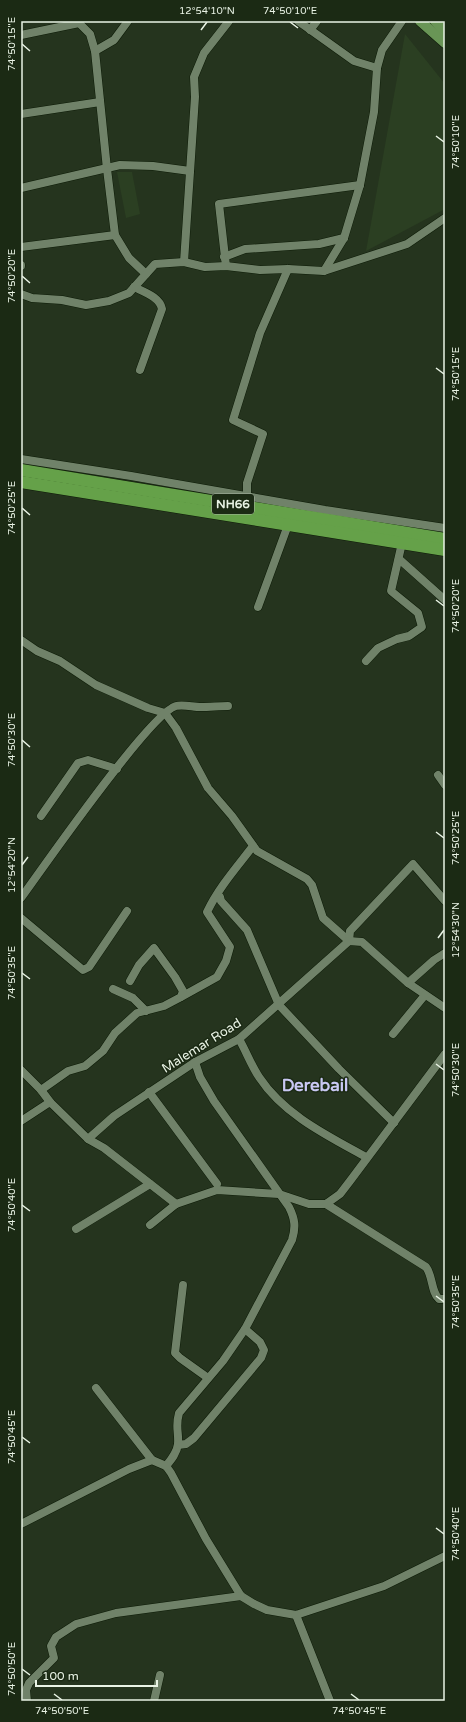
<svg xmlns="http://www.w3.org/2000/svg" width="466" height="1722" font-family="'Varela Round',sans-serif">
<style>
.built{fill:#2b3f22}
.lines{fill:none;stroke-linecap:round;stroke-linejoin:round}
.minor-casing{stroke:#0d1b07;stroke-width:9}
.major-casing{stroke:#0d1b07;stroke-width:11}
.highway-casing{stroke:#0d1b07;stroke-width:13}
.minor{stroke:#708269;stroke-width:8}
.major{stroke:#699556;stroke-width:10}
.highway{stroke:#65a149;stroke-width:12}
.ticks{fill:none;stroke:#e9f3e5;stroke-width:1.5}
.labels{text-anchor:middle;stroke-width:3;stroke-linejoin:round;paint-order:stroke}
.shield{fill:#1b2a14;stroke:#abb7a6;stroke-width:1}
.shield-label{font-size:12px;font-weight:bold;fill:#e9f3e5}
.street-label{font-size:13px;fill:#e9f3e5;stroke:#1b2a14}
.district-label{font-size:17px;font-weight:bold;fill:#c9c8f3;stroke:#1b2a14}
.neatline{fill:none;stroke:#e9f3e5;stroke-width:1.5}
.ticks-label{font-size:10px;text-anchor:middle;fill:#e9f3e5}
</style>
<rect width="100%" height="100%" fill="#25341e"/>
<g class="built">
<path d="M405 34 445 84V209L366 251Z"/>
<path d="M117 172H132L140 214 126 218Z"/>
</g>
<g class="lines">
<defs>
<g id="minor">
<path d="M298 21 354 61 377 68"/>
<path d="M310 30 317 21"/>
<path d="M21 35 79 23 90 34 95 51 107 169 115 235 129 258 146 274"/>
<path d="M95 51 114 40 128 21"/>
<path d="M21 114 100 102"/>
<path d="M21 188 120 165 153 166 190 171"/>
<path d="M21 247 115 235"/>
<path d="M224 257 245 249 319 244 344 238"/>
<path d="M184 262 195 97 194 77 204 53 229 21"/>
<path d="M21 265V266"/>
<path d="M226 266 219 204 360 185"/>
<path d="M324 271 344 238 360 185 374 112 377 68 382 50 402 21"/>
<path d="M134 287C144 292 160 297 162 309L140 370"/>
<path d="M21 294 32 298 62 300 86 305 109 301 129 293 155 264 184 262 205 267 226 266 260 270 288 269 324 271 407 244 445 218"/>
<path d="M21 459 131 476 325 510 445 528"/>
<path d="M247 496V483L263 434 233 420 260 333 288 269"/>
<path d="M399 559 445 600"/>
<path d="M258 607 288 525"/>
<path d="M21 640 37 651 60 661 96 685 148 708 165 713 176 728 208 788 232 816 257 851 307 879 312 885 323 918 349 941"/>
<path d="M366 661 378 648 397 639 409 636 422 627 418 613 391 591 402 543"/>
<path d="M438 775 445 785"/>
<path d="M41 816 78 763 88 760 117 769"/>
<path d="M220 897 221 901 247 930 279 1005 339 1069 394 1123"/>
<path d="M21 898C43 868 150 713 176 706 183 704 193 707 201 707 210 707 219 706 228 706"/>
<path d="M21 918 83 970 89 967 127 911"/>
<path d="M349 941 350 931 413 864 445 901"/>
<path d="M408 983 445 1008"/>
<path d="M113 989 133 998 146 1011"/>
<path d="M181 997 217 977 226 961 230 947 207 912C219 887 237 867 253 846"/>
<path d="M393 1034 425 995"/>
<path d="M239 1039C246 1051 251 1065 259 1077 284 1115 328 1136 366 1157"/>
<path d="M195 1062 200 1077 214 1101 289 1207C295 1219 296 1227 292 1240L245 1329 223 1361 179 1413C175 1427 179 1432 178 1444 177 1453 171 1460 166 1466L171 1473 206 1539 241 1596 254 1604 267 1610 296 1615 384 1586 445 1556"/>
<path d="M21 1070 41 1090 50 1102"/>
<path d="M41 1090 68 1071 85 1066 103 1051 115 1033 137 1013 164 1006 181 997 183 991 175 977 154 948 139 965 130 981"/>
<path d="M149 1092 217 1184"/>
<path d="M21 1121 50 1102 88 1139 114 1116 195 1062 239 1039 349 941 362 942 408 983 434 960 445 953"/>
<path d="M88 1139 104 1148 176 1204"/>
<path d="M326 1204 426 1267C433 1276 431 1292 439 1299H445"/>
<path d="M150 1225 176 1204 217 1190 279 1194 309 1204H326L340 1194 350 1181 445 1054"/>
<path d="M76 1229 150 1184"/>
<path d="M183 1285 175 1353 180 1358 208 1378"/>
<path d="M96 1388 152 1460"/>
<path d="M178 1445 186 1444 194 1438 261 1358 264 1350 260 1342 245 1329"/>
<path d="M21 1524 129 1469 152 1460 166 1466"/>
<path d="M296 1615 330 1701"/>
<path d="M27 1701 26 1690 29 1683 54 1658 51 1646 56 1637 76 1624 116 1613 241 1596"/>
<path d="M154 1701 160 1675"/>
</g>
<g id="major">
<path d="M420 21 445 43"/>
<path d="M435 21 445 32"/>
</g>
<g id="highway">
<path d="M21 470 445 539"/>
<path d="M21 482 445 550"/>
</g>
</defs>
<use href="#minor" class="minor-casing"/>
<use href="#major" class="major-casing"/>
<use href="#highway" class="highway-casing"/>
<use href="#minor" class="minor"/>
<use href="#major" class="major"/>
<use href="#highway" class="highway"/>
</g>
<path class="ticks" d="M290 22 298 28M201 30 207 22M22 44 30 51M436 136 444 142M22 276 30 283M436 368 444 374M22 508 30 515M436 600 444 606M22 740 30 747M436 832 444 838M22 865 28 857M438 938 444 930M22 973 30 979M436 1064 444 1070M22 1205 30 1211M436 1296 444 1302M22 1437 30 1443M436 1528 444 1534M22 1669 30 1675M54 1694 62 1700M351 1694 359 1700"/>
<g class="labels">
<rect class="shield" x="212" y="494" width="42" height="20" rx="3"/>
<g class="shield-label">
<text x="233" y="508">NH66</text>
</g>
<g class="street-label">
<text transform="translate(201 1045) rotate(-32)" y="5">Malemar Road</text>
</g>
<g class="district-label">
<text x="315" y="1091">Derebail</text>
</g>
</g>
<rect width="466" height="1722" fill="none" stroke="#1b2a14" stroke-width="44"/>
<path d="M36 1680v6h121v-6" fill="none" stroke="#e9f3e5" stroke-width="2"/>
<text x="42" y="1680" font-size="12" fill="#e9f3e5" stroke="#1b2a14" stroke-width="3" paint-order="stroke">100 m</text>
<rect x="22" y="22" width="422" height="1678" class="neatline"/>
<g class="ticks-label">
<text x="207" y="14">12°54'10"N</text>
<text x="290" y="14">74°50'10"E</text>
<text transform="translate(11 44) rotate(-90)" y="4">74°50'15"E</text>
<text transform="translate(455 142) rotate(-90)" y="4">74°50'10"E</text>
<text transform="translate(11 276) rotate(-90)" y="4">74°50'20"E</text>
<text transform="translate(455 374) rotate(-90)" y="4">74°50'15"E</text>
<text transform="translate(11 508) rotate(-90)" y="4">74°50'25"E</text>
<text transform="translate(455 606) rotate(-90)" y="4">74°50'20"E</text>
<text transform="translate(11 740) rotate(-90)" y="4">74°50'30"E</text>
<text transform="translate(455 838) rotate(-90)" y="4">74°50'25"E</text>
<text transform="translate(11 865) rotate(-90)" y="4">12°54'20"N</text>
<text transform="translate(455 930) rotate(-90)" y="4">12°54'30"N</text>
<text transform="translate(11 973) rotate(-90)" y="4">74°50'35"E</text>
<text transform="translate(455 1070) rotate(-90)" y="4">74°50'30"E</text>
<text transform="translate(11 1205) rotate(-90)" y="4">74°50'40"E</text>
<text transform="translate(455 1302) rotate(-90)" y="4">74°50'35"E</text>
<text transform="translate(11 1437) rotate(-90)" y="4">74°50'45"E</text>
<text transform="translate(455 1534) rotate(-90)" y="4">74°50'40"E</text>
<text transform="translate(11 1669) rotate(-90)" y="4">74°50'50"E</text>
<text x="62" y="1714">74°50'50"E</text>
<text x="359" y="1714">74°50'45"E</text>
</g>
</svg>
